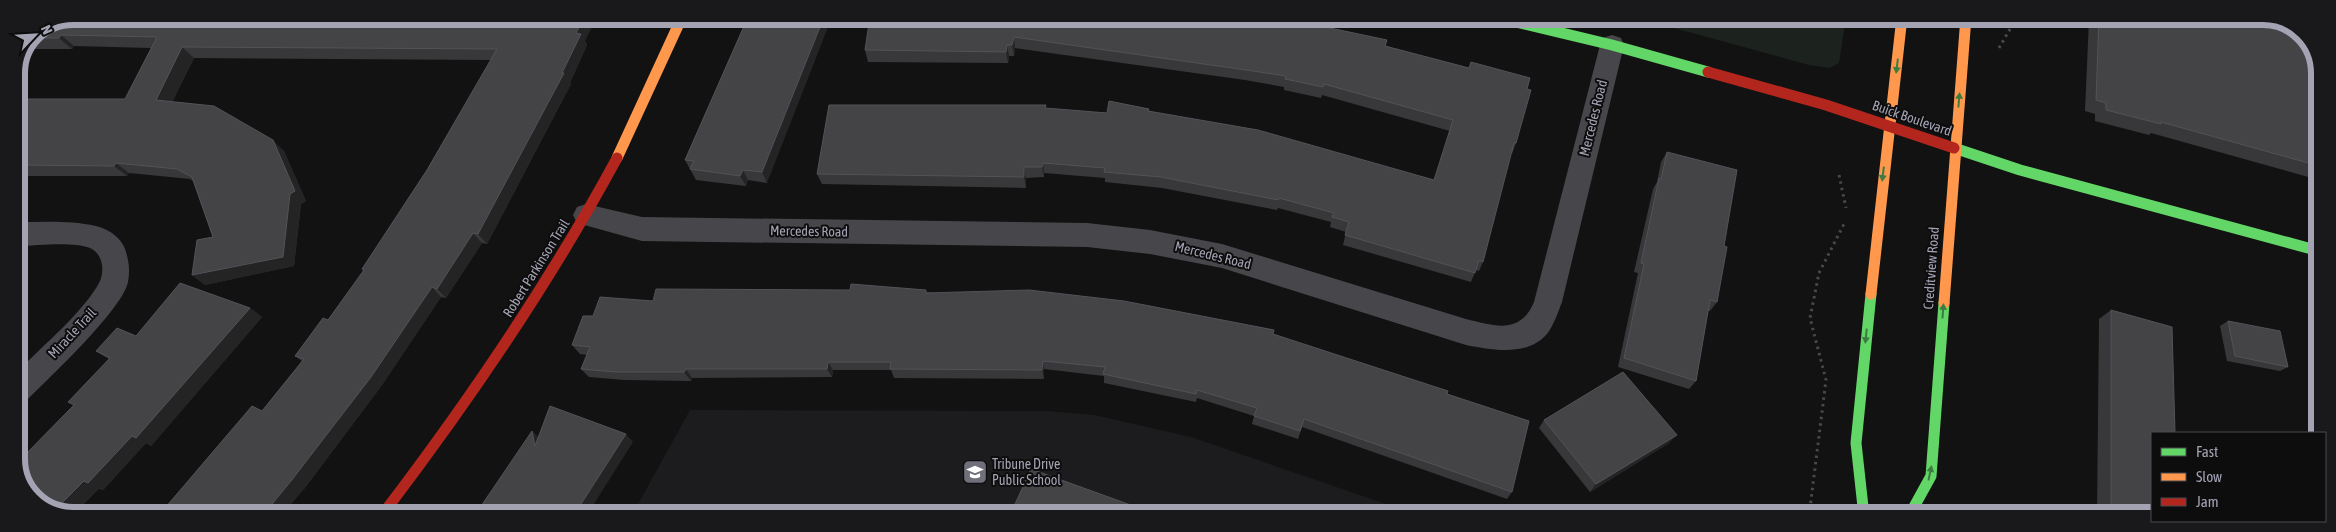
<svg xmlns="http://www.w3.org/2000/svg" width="2336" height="532" font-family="'Asap Condensed',sans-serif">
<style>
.built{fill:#1c1c1e}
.green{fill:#1c231e}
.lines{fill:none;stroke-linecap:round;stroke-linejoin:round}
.path{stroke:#48484d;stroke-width:3;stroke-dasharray:2.5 4;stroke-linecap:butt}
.street{fill:#47474b;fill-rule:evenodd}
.fast{stroke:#63d668;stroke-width:11}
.slow{stroke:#ff974d;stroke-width:11}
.jam{stroke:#b3261e;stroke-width:11}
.wall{fill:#38383a}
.shaded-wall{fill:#242425}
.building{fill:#444447;stroke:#525258}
.oneway{fill:#3c7c40}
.labels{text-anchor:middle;stroke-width:4;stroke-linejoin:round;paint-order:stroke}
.street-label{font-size:14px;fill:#a3a3b4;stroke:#0d0d0e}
.poi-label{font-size:14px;fill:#a3a3b4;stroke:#0d0d0e;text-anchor:start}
.rim{fill:none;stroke:#a3a3b4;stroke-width:6}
</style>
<rect width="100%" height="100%" fill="#121212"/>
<path class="built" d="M690 410 1046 411 1094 415 1191 437 1418 515H632Z"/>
<path class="green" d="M1634 17H1846L1839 63 1829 68 1809 65Z"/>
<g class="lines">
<g class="path">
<path d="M1999 48 2017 17"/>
<path d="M1839 175 1846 208"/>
<path d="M1809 516 1826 380 1810 318 1819 273 1844 224"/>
</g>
<g class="street">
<path d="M1612 35 1621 38 1624 45 1562 302C1558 312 1554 325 1547 334 1527 357 1492 350 1466 345L1222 268 1150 254 1087 247 642 241 577 223 573 215 577 207 586 204 642 217 1087 223 1150 230 1222 244 1466 319C1495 326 1520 335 1534 302L1600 45 1603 38Z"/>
<path d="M16 222C42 222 71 220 96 226 109 229 123 239 126 252 129 262 130 271 128 282 122 310 50 377 27 400L17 404V372C41 347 85 311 100 281 105 269 102 253 90 248 71 241 37 246 16 246Z"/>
</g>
<g class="fast">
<path d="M1495 17 1612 45 1708 72"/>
<path d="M1954 148 2020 170 2319 251"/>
<path d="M1864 516 1856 443 1871 294"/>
<path d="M1909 516 1931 476 1944 303"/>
</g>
<g class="slow">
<path d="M617 158 682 17"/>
<path d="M1871 294 1902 17"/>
<path d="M1944 303 1966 17"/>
</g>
<g class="jam">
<path d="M1708 72 1826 105 1954 148"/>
<path d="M382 515C469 401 549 284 617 158"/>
</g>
</g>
<g class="wall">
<path d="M748 17 767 183 748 180 746 186 696 180 685 160Z"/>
<path d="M870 17H1293V20L1386 46 1527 89 1516 143 1512 154 1511 153 1483 262 1479 271 1476 270 1471 282 1343 245 1346 232 1330 227 1331 222 1278 208 1277 210 1162 188 1105 182V178L1044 173V177L1026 178V188L822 184 817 174 1046 109 1107 113 1149 111 1434 180 1450 131 1322 95 1321 98 1284 90V87L1245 80 1015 48 1014 56H1009L1008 63 868 62 865 50Z"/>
<path d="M2082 17H2274L2320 69 2319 180 2151 133 2149 135 2095 121V114L2085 111 2089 19Z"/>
<path d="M33 33 585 41 587 45 570 83 571 84 487 244 482 243 446 298 441 297 382 385 304 489 262 411 302 361 295 356 328 320 363 271 362 269 427 170 491 60 194 58 172 102 284 151 306 201 301 204 294 266 205 285 192 275 213 237 193 181 190 179 129 173 127 176H16V97L19 99H125L151 48 74 46 72 49H28L23 56Z"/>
<path d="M1667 152 1724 246 1717 302 1710 311H1708L1696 381 1689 389 1618 367 1638 273 1634 272 1653 189 1657 182 1661 162Z"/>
<path d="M927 292 1273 334 1447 394 1512 492 1507 499 1302 427 1298 439 1252 424 1254 416 1197 398 1196 402 1104 383V376L1044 369V379L894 378 891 370H833L832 377 692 378 691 381 624 380 589 377 581 369 587 355 580 354 572 345 593 316 653 301Z"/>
<path d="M250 308 262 317 151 446 146 443 103 490 22 458 74 405 109 359 96 351 136 336Z"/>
<path d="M2111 310 2152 516H2097L2099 319Z"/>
<path d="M2228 321 2288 367 2280 371 2227 361 2220 326Z"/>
<path d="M1544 420 1669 443 1590 492 1539 428Z"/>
</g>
<g class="shaded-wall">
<path d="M585 17H597L585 41 587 45 570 83 571 84 487 244 478 234 562 73 576 33Z"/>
<path d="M824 17H832L767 183 762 172Z"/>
<path d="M61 35 74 46 72 49 59 38Z"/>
<path d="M1014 37 1015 48 1014 56 1012 45Z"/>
<path d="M1007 45 1009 56 1008 63 1006 52Z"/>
<path d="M182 47 194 58 168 111 156 100Z"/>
<path d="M273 140 284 151 306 201 301 204 294 266 205 285 192 275Z"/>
<path d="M116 163 129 173 127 176 114 166Z"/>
<path d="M1043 163 1044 173V177L1042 167Z"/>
<path d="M1024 167 1026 178V188L1024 177Z"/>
<path d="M743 170 748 180 746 186 740 176Z"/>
<path d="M473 233 482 243 446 298 437 289Z"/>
<path d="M432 287 441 297 382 385 304 489 282 515H263Z"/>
<path d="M250 308 262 317 151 446 136 438Z"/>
<path d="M1043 361 1044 369V379L1042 370Z"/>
<path d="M828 362 833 370 832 377 827 369Z"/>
<path d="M686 369 692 378 691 381 684 372Z"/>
<path d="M532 431 541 439 535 446Z"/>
<path d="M626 434 633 442 587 515H574Z"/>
<path d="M1677 435 1669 443 1590 492 1596 484Z"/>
<path d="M132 436 146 443 103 490 100 488 73 515H62L55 510Z"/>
</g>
<g class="building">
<path d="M73 16 585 17 576 33 581 34 562 73H564L478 234 473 233 437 289 432 287 371 377 291 481 263 515H159L252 406 262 411 304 359 295 356 323 318 328 320 364 270 362 269 427 170 497 49 182 47 156 100 214 106 273 140 295 191 290 194 283 257 192 275 197 240 213 237 192 177 177 169 116 163 114 166 16 165V99H125L157 37 61 35 59 38H31L33 33Z"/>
<path d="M748 17H824L762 172 743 170 740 176 690 169 694 161 685 160Z"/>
<path d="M870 17H1293L1292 20 1387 40 1385 46 1469 68 1471 62 1530 78 1527 89 1531 90 1516 143H1514L1483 262 1479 260 1475 273 1345 235 1349 222 1332 217 1334 213 1279 198 1278 200 1161 177 1104 172 1105 168 1043 163 1042 167H1024V177L817 174 829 105H1046L1045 108 1107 113 1109 101 1149 109 1148 111 1258 130 1434 180 1453 120 1324 84 1323 87 1285 79 1286 76 1246 70 1014 37 1012 45H1007L1006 52 865 50Z"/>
<path d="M2099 17H2274L2306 36 2320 69 2319 166 2161 122V124L2106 110V103L2096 100Z"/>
<path d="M1667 152 1737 170 1724 246 1727 247 1717 302 1710 300 1696 381 1624 358 1644 264 1641 263 1659 178 1661 179Z"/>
<path d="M180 283 250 308 136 438 132 436 88 483 84 481 55 510 31 497 17 466V460L20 458 21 459 74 405 68 402 110 358 96 351 117 328 136 336Z"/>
<path d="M851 284 926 290V293L1029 290 1124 301 1274 330 1273 334 1448 391 1447 394 1529 421 1512 492 1304 419 1300 431 1254 416 1257 408 1197 390 1196 394 1103 374 1105 367 1043 361 1042 370 890 369 891 362H828L827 369H686L684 372H616L581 369 590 347 572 345 583 316H593L600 297 653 301 656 289 850 290Z"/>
<path d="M2111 310 2172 327 2175 433H2152V516H2111Z"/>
<path d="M2228 321 2280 331 2288 367 2235 356Z"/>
<path d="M1623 372 1677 435 1596 484 1544 420Z"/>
<path d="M550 406 626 434 574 515H475L532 431 535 446Z"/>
<path d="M1031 469 1150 512 1149 515H1010Z"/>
</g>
<defs><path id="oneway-solid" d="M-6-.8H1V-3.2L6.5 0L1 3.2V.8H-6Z" transform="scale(1.25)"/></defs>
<g class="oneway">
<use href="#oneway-solid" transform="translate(1897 66) rotate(97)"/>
<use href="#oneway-solid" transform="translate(1959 100) rotate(-85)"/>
<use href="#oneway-solid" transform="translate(1883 174) rotate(97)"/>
<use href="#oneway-solid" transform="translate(1943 311) rotate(-86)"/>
<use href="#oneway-solid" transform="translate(1866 336) rotate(96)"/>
<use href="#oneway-solid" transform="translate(1930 473) rotate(-78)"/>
</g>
<defs>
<symbol id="school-square" viewBox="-11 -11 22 22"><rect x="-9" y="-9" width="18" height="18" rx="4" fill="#70707b" stroke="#0d0d0e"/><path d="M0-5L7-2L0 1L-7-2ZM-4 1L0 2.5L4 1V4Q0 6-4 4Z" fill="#fff"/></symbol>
</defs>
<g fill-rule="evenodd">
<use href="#school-square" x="961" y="458" width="28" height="28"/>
</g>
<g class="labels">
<g class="street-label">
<text transform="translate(1593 118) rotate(-76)" y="5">Mercedes Road</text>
<text transform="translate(1912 118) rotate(19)" y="5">Buick Boulevard</text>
<text transform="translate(809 231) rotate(1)" y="5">Mercedes Road</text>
<text transform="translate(1213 255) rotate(14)" y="5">Mercedes Road</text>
<text transform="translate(536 268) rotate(-58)" y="5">Robert Parkinson Trail</text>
<text transform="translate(1931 268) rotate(-86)" y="5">Creditview Road</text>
<text transform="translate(72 333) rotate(-47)" y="5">Miracle Trail</text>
</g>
<g class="poi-label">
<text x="992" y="469">Tribune Drive<tspan x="992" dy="16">Public School</tspan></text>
</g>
</g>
<path d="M0 0H2336V532H0ZM73 25H2263A48 48 0 0 1 2311 73V459A48 48 0 0 1 2263 507H73A48 48 0 0 1 25 459V73A48 48 0 0 1 73 25Z" fill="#19191b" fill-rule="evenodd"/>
<path class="rim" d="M73 25H2263A48 48 0 0 1 2311 73V459A48 48 0 0 1 2263 507H73A48 48 0 0 1 25 459V73A48 48 0 0 1 73 25Z"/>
<rect x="2151" y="432" width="175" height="90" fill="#0d0d0e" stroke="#494950"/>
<rect x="2161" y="448" width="25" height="8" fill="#63d668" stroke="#494950"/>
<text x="2196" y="457" font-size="15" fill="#a3a3b4">Fast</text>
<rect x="2161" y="473" width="25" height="8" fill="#ff974d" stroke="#494950"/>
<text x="2196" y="482" font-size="15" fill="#a3a3b4">Slow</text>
<rect x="2161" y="498" width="25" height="8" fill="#b3261e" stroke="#494950"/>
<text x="2196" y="507" font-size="15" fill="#a3a3b4">Jam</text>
<g transform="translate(35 35) rotate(65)" stroke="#0d0d0e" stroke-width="4" paint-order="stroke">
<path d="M0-4L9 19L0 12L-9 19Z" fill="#a3a3b4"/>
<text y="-8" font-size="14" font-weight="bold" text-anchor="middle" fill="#a3a3b4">N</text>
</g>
</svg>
